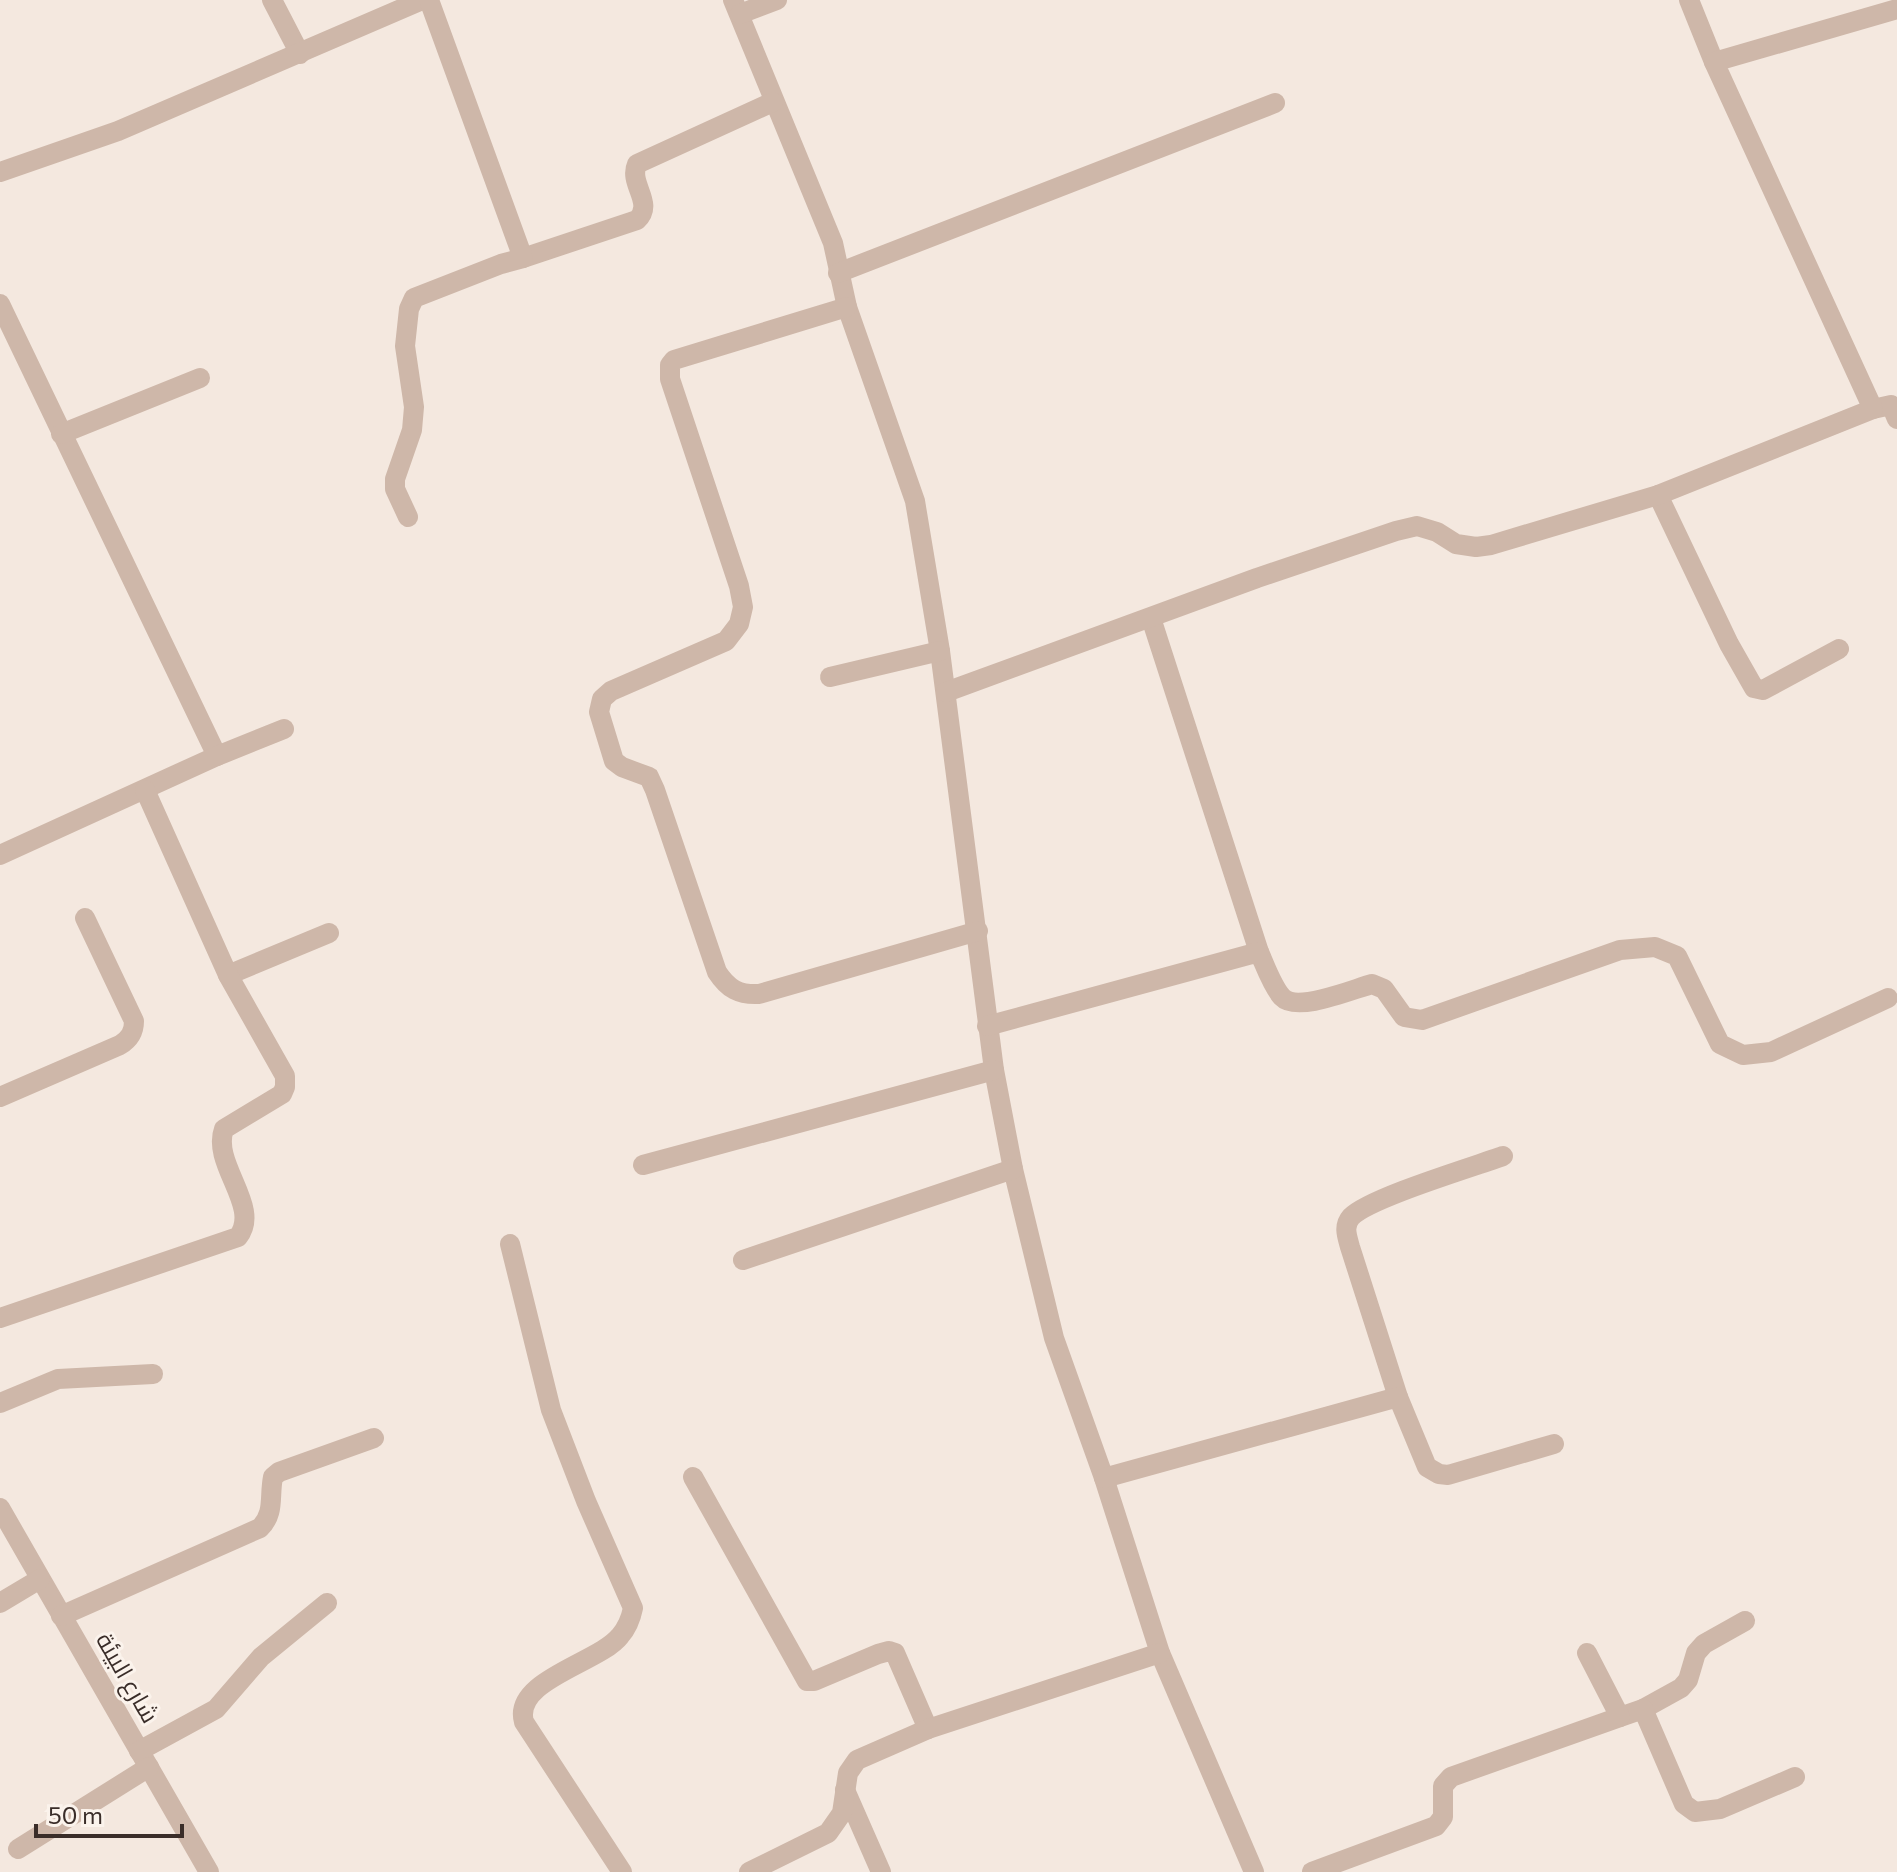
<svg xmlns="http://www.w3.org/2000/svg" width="1897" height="1872" font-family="Commissioner,Cairo,sans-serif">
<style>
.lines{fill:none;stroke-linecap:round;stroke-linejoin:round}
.minor{stroke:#ceb7a9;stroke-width:20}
.labels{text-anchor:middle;stroke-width:6;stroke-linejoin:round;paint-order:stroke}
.street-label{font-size:24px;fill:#3a2d29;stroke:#fbf3ec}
</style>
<rect width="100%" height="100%" fill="#f4e8df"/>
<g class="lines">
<g class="minor">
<path d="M272 0 300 54"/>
<path d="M733 0 833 243 847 307 915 501 940 651 994 1070 1013 1169 1054 1338 1104 1478 1160 1653 1254 1872"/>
<path d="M1689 0 1714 62"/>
<path d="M740 14 777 0"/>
<path d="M0 172 118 131 422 0"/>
<path d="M523 258 637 220C655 203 628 184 637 164L773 102"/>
<path d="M838 273 1275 103"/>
<path d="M0 304 217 756"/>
<path d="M847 307 674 360 670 365V379L739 586 743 607 739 624 726 641 611 691 602 699 599 712 614 761 622 767 649 777 655 790 717 972C728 989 739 995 759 994L978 931"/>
<path d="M1873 409 1891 405 1897 419"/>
<path d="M61 434 200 378"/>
<path d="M1658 495 1729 644 1754 688 1763 690 1839 649"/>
<path d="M408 517 395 489V479L412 430 414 407 405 346 409 309 414 298 501 264 523 258 429 0"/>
<path d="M1151 618 1259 952"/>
<path d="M830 677 940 651"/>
<path d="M946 692 1257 578 1396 531 1417 526 1437 532 1456 544 1476 547 1491 545 1658 495 1873 409 1714 62 1897 9"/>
<path d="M0 855 217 756 284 729"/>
<path d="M228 975 329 933"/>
<path d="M987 1026 1259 952C1265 965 1272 986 1282 997 1297 1013 1353 989 1372 984L1384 989 1404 1017 1422 1020 1620 950 1655 947 1677 956 1720 1044 1743 1055 1771 1052 1888 998"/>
<path d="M0 1097 120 1045C130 1039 134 1032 134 1021L85 918"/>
<path d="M643 1165 994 1070"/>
<path d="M510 1244 551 1410 586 1501 633 1608C631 1618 627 1628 620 1636 599 1663 512 1680 524 1722L622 1872"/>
<path d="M743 1260 1013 1169"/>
<path d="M0 1318 238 1237C262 1207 211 1164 224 1129L282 1094 285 1087V1076L228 975 145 790"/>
<path d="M1398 1397 1350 1247C1347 1236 1343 1226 1351 1217 1369 1198 1473 1167 1503 1156"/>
<path d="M0 1403 58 1379 153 1374"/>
<path d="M693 1477 807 1681H814L878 1654 889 1651 895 1653 928 1729"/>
<path d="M1104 1478 1398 1397 1427 1467 1439 1474 1448 1475 1554 1444"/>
<path d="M0 1508 209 1872"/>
<path d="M0 1603 40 1579"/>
<path d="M61 1616 260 1528C275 1513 269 1497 273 1477L279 1472 374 1438"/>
<path d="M1643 1709 1681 1688 1688 1680 1696 1653 1704 1644 1745 1621"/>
<path d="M1620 1717 1643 1709 1684 1804 1695 1812 1720 1809 1795 1777"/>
<path d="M139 1751 216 1709 261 1657 327 1603"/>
<path d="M845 1790 881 1872"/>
<path d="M18 1849 149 1767"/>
<path d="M749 1872 828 1833 842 1813 848 1773 857 1760 928 1729 1160 1653"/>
<path d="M1312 1872 1436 1826 1443 1817V1786L1451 1777 1620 1717 1587 1653"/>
</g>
</g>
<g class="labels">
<g class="street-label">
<text transform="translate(127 1678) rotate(60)" y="8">شارع البيئة</text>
</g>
</g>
<path d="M36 1824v12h146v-12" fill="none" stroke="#3a2d29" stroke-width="4"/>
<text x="48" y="1824" font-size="24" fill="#3a2d29" stroke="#fbf3ec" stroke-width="6" paint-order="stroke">50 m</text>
</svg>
